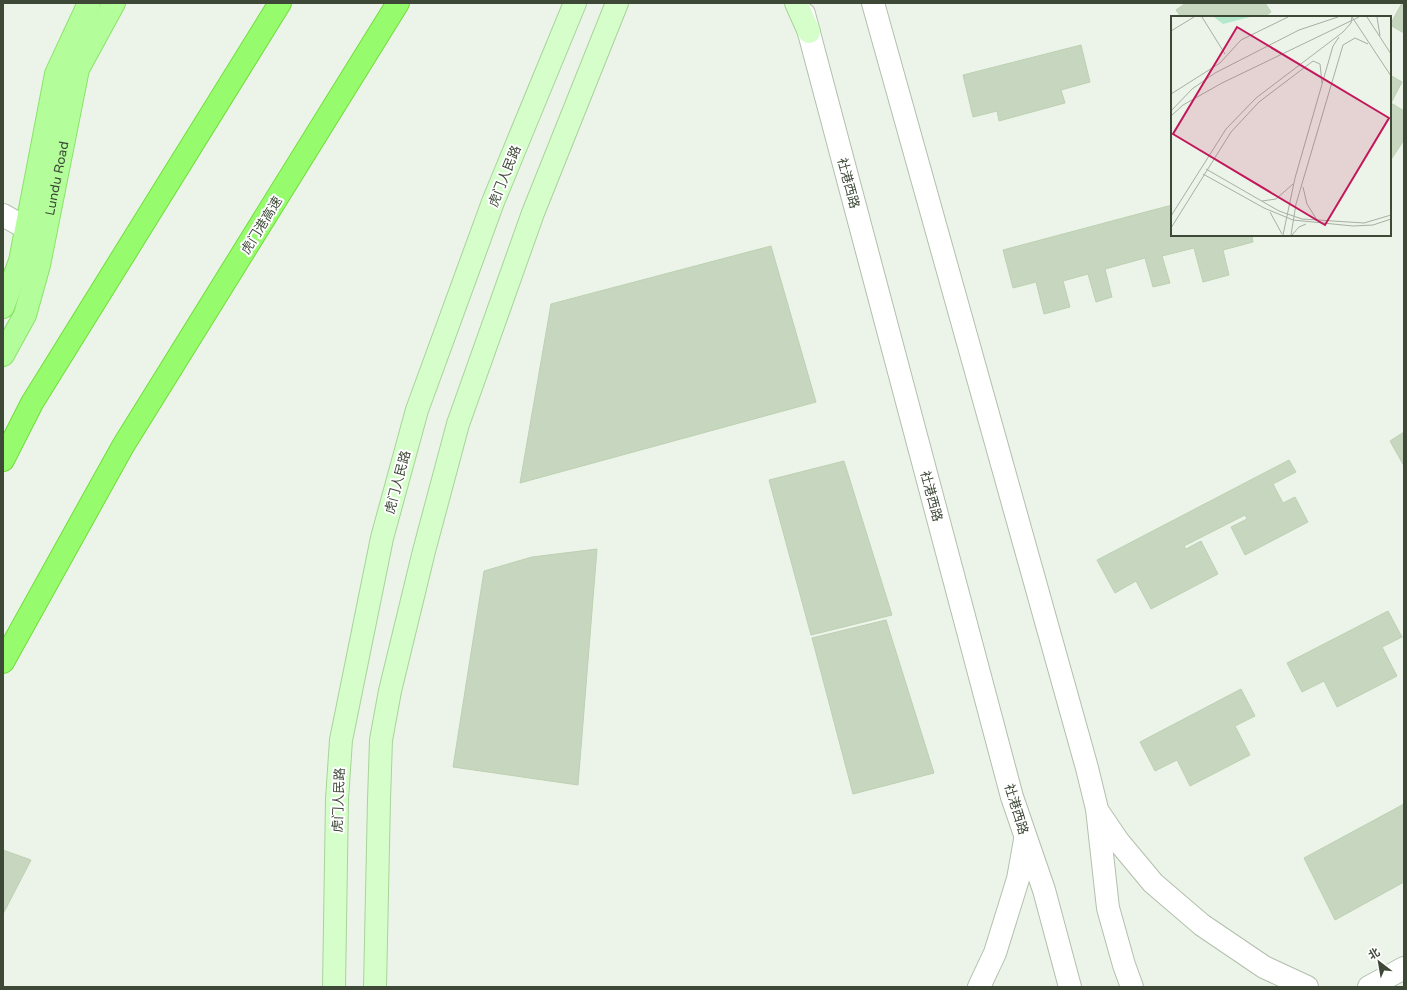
<svg xmlns="http://www.w3.org/2000/svg" width="1407" height="990" font-family="'Varela Round','Noto Sans SC',sans-serif">
<style>
.building{fill:#c7d6bf;stroke:#bdd1b2}
.lines{fill:none;stroke-linecap:round;stroke-linejoin:round}
.minor-casing{stroke:#b2c0ac;stroke-width:24}
.tertiary-casing{stroke:#b2c0ac;stroke-width:24}
.secondary-casing{stroke:#a7d499;stroke-width:24}
.primary-casing{stroke:#89e369;stroke-width:24}
.motorway-casing{stroke:#71dc3c;stroke-width:24}
.minor{stroke:#fff;stroke-width:22}
.tertiary{stroke:#fff;stroke-width:22}
.secondary{stroke:#d5feca;stroke-width:22}
.primary{stroke:#b3fd9a;stroke-width:22}
.motorway{stroke:#97fc6d;stroke-width:22}
.labels{text-anchor:middle;stroke-width:4;stroke-linejoin:round;paint-order:stroke}
.street-label{font-size:13px;fill:#3d4837;stroke:#fff}
.inset-road{fill:none;stroke:#a6afa2;stroke-width:1}
.view{fill:#c2185b;fill-opacity:0.15;stroke:#c2185b;stroke-width:2}
.inset-edge{fill:none;stroke:#3d4837;stroke-width:2}
</style>
<rect width="100%" height="100%" fill="#ecf4e9"/>
<g class="building">
<path d="M1186 3H1265L1271 12 1264 17H1181L1176 10Z"/>
<path d="M1402 3H1404V33L1390 25Z"/>
<path d="M1081 45 1090 82 1061 90 1065 103 999 121 997 111 973 117 963 75Z"/>
<path d="M1390 75 1402 82 1391 103 1404 111V140L1390 161Z"/>
<path d="M1172 205V235H1252L1253 242 1223 250 1229 275 1203 282 1194 248 1162 256 1170 283 1153 287 1145 258 1105 269 1112 297 1096 302 1088 274 1063 281 1070 307 1044 314 1036 282 1013 288 1003 250Z"/>
<path d="M771 246 816 402 520 483 551 304Z"/>
<path d="M1404 432V466L1390 441Z"/>
<path d="M1289 460 1296 472 1273 484 1283 503 1295 497 1308 522 1245 555 1231 527 1247 519 1245 515 1184 546 1186 549 1201 541 1218 574 1151 609 1136 581 1115 593 1097 560Z"/>
<path d="M844 461 892 615 811 635 769 480Z"/>
<path d="M597 549 578 785 453 767 484 571 532 557Z"/>
<path d="M1388 611 1402 637 1382 647 1397 676 1337 707 1324 681 1302 692 1287 663Z"/>
<path d="M886 620 934 773 853 794 812 638Z"/>
<path d="M1241 689 1255 716 1235 726 1250 755 1190 786 1177 760 1155 771 1140 742Z"/>
<path d="M1404 804V882L1335 920 1304 858Z"/>
<path d="M3 850 31 860 3 914Z"/>
</g>
<g class="lines">
<defs>
<g id="minor">
<path d="M3 215 26 228"/>
<path d="M1369 987 1404 968"/>
</g>
<g id="tertiary">
<path d="M873 3 1087 768 1097 809 1108 908 1124 965 1132 987"/>
<path d="M804 14 1012 797 1044 890 1070 987"/>
<path d="M1099 813 1118 841 1153 883 1202 925 1264 967 1307 987"/>
<path d="M979 987 995 953 1018 879 1025 840"/>
</g>
<g id="secondary">
<path d="M796 3 809 32"/>
<path d="M334 987 337 799 341 740 382 538 417 410 493 202 575 3"/>
<path d="M375 987 379 800 381 740 390 691 424 551 458 424 533 213 617 3"/>
</g>
<g id="primary">
<path d="M3 307 20 261 56 74 89 3"/>
<path id="s1" d="M3 355 25 315 39 265 78 69 114 3"/>
</g>
<g id="motorway">
<path d="M3 460 32 403 280 3"/>
<path d="M3 662 123 446 398 3"/>
</g>
</defs>
<use href="#minor" class="minor-casing"/>
<use href="#tertiary" class="tertiary-casing"/>
<use href="#secondary" class="secondary-casing"/>
<use href="#primary" class="primary-casing"/>
<use href="#motorway" class="motorway-casing"/>
<use href="#minor" class="minor"/>
<use href="#tertiary" class="tertiary"/>
<use href="#secondary" class="secondary"/>
<use href="#primary" class="primary"/>
<use href="#motorway" class="motorway"/>
</g>
<g class="labels">
<g class="street-label">
<text transform="translate(504 176) rotate(-68)" y="5">虎门人民路</text>
<text dy="5" stroke="none"><textPath href="#s1" startOffset="186">Lundu Road</textPath></text>
<text transform="translate(849 183) rotate(75)" y="5">社港西路</text>
<text transform="translate(261 225) rotate(-58)" y="5">虎门港高速</text>
<text transform="translate(397 482) rotate(-75)" y="5">虎门人民路</text>
<text transform="translate(932 496) rotate(75)" y="5">社港西路</text>
<text transform="translate(338 800) rotate(-88)" y="5">虎门人民路</text>
<text transform="translate(1017 809) rotate(73)" y="5">社港西路</text>
</g>
</g>
<g transform="translate(1171 16)">
<rect width="220" height="220" fill="#ecf4e9"/>
<path d="M43 1H79L52 8Z" fill="#b3e8cd"/>
<path class="inset-road" d="M31 1 54 38M181 1 220 60M196 1 220 38M206 1 209 20M0 15 23 1M0 78 49 47 70 24 117 1M0 95 21 73 44 57 128 14 167 1M0 100 12 89 51 67 188 1M35 153 108 195 131 203 193 207 220 199M32 158 93 192 122 204 182 210 202 209 220 203M132 171 136 188 146 204M91 185 105 183 122 168M99 196 111 218M0 200 55 113 85 82 172 16 180 7 181 1M0 212 60 116 88 86 142 45 149 48 151 67M112 219 124 162 162 30 168 21M120 219 125 188 172 29 184 22 197 28M121 219 128 211 135 208"/>
<path class="view" d="M66 11 218 102 154 209 2 118Z"/>
<rect width="220" height="220" class="inset-edge"/>
</g>
<rect width="1407" height="990" fill="none" stroke="#3d4837" stroke-width="8"/>
<g transform="translate(1379 962) rotate(329)" stroke="#ffffff" stroke-width="3" paint-order="stroke">
<path d="M0-3L7 15L0 10L-7 15Z" fill="#3d4837"/>
<text y="-6" font-size="11" font-weight="bold" text-anchor="middle" fill="#3d4837">北</text>
</g>
</svg>
